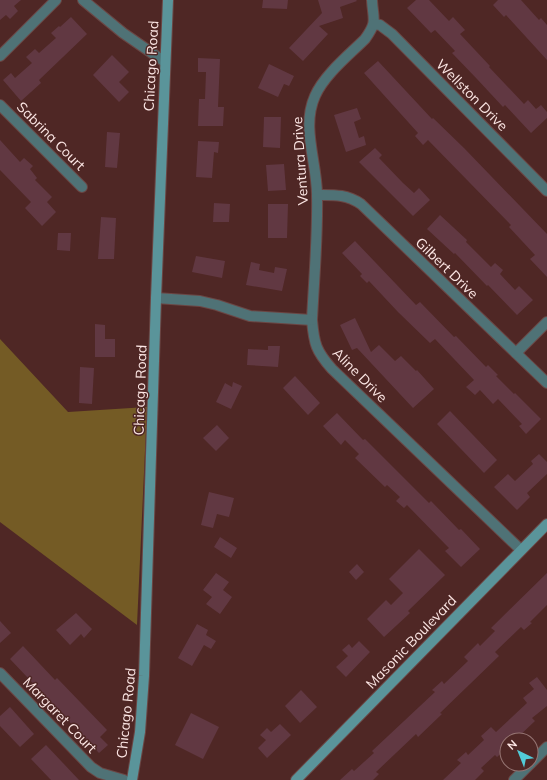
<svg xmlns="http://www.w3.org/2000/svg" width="547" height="780" font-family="Mulish,sans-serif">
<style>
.green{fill:#745b25}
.building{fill:#613842}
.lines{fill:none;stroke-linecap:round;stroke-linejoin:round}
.street-casing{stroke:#6b4644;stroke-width:12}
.secondary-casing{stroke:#6b4644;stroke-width:12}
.street{stroke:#4f7276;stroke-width:10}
.secondary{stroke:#5a949a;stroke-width:10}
.labels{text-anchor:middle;stroke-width:3;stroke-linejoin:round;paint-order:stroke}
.street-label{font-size:14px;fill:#fde7e5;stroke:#4f2725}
</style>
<rect width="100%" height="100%" fill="#4f2725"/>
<path class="green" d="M0 339 68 412 147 407 137 625 0 522Z"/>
<g class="building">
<path d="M0 0H21L14 6 18 11 10 19 6 15 0 20Z"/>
<path d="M263 0H288L287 9 262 8Z"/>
<path d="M318 0H356L357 1 340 7 343 18 319 26 328 34 303 61 289 48 322 13Z"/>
<path d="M416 0H429L449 21 453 17 465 30 460 34 490 66 489 67 524 104 528 100 536 109 541 105 547 112V118L531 133 505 105 503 107 477 79 452 53 455 51 435 30 431 33 407 8Z"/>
<path d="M498 0H521L539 20 541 18 547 25V60L506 15 504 17 493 5Z"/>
<path d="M71 17 87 34 39 80 41 83 21 101 3 80 11 73 15 78 32 63 26 57 35 49 39 53 56 38 51 33 59 26 60 27Z"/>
<path d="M112 55 129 72 119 82 129 92 119 102 93 75Z"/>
<path d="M198 58 220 59 218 107H224L223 126H198L199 99H205L206 72H198Z"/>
<path d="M378 61 432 119 433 118 464 148 547 234V277L530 259 535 255 509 227 511 225 428 140 423 145 415 136 418 133 364 73Z"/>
<path d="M269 64 294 76 289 86 284 84 278 97 258 88Z"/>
<path d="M357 108 361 119 354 122 359 138 364 136 366 145 346 152 334 115Z"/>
<path d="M264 117H281L280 148 263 147Z"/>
<path d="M107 132 120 133 117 168 105 167Z"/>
<path d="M0 140 20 162 24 158 33 166 30 169 37 178 35 180 52 197 47 202 56 212 42 226 25 208 31 202 0 170Z"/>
<path d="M198 141 219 142 218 153 214 152 212 178 196 177Z"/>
<path d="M375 148 382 155 379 158 403 183 414 193 419 188 430 200 413 216 359 162Z"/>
<path d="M284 164 286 190 268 191 266 165Z"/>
<path d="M214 203 230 204 229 222H213Z"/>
<path d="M268 204H288L287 238H268Z"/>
<path d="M440 215 467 240 466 242 491 267 495 263 503 270 500 274 515 290 519 286 533 300 517 315 488 285 487 286 455 253 454 254 427 229Z"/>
<path d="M101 217 116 218 114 259H98Z"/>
<path d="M58 233H71L70 251 57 250Z"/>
<path d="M355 241 416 305 420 302 454 337 456 336 486 367 488 365 498 375 496 376 514 394 515 393 541 419 526 434 519 426 522 424 498 399 493 404 480 390 475 395 466 387 474 380 435 339 430 343 398 312 369 281 367 283 360 276 362 274 342 253Z"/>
<path d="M196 256 225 261 222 278 192 272Z"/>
<path d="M251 262 260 264 259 270 274 273 275 267 287 269 282 291 246 285Z"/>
<path d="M355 318 371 352 379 345 395 361 401 356 416 371 417 370 434 389 413 408 357 348 352 350 340 325Z"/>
<path d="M95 324 105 325V339H115V357H95Z"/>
<path d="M268 346H280L278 367 247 365 248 349 268 350Z"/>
<path d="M80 367 94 368 92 404 79 403Z"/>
<path d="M295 376 320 403 308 415 283 388Z"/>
<path d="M233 382 242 386 231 409 216 402 225 383 232 387Z"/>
<path d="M450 411 497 460 484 473 437 424Z"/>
<path d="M337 413 363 440 365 439 429 503 431 501 459 530 461 529 480 549 461 567 445 551 449 548 445 544 407 505 404 508 396 501 400 497 387 485 385 487 355 458 359 454 345 440 341 445 323 426Z"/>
<path d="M217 425 229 438 216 451 203 438Z"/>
<path d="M539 454 547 462V474L527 493 530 497 517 510 494 487 508 474 515 481 533 464 531 461Z"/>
<path d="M209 492 234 498 229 517 217 514 213 528 201 525Z"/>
<path d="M220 537 237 548 231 558 214 547Z"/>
<path d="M419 549 445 575 408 611 410 613 384 637 367 619 386 600 391 605 403 593 389 579Z"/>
<path d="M357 564 364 572 356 580 349 572Z"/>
<path d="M216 573 229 582 223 590 232 597 220 614 206 604 212 597 203 590Z"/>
<path d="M547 573V605L530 622 532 623 524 630 521 627 495 652 499 656 440 713 442 714 418 737 416 734 376 772 379 774 373 780H340L352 769 354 771 374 753 372 751 435 692 432 690 442 681 444 684 468 661 464 657 478 643 480 646 495 631 491 628Z"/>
<path d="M76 613 92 629 84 638 81 634 70 645 56 630Z"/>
<path d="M0 621 11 633 0 643Z"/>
<path d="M197 624 208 630 206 635 216 641 211 649 204 645 192 666 178 658Z"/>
<path d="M359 641 370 652 346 677 336 667 348 656 342 650 349 644 352 648Z"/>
<path d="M23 646 55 680 57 678 107 730 100 737 108 745 99 753 10 659Z"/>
<path d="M537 677 547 690V706L532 718 535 721 515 740H507V748L497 757 495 755 481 768 484 771 475 780H443L461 763 457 760 466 752 468 755 484 740 481 736 491 727 496 732 527 703 523 698 534 689 529 683Z"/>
<path d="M301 690 317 707 300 723 285 706Z"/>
<path d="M10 707 34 734 20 747 0 726V716Z"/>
<path d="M191 713 219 727 203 759 175 745Z"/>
<path d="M280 724 291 735 267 758 258 748 266 740 260 735 267 728 271 732Z"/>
<path d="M46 745 79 780H51L31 759Z"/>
</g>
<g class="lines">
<defs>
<g id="street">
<path d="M83 0 123 33 165 62"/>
<path d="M372 0C373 20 378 21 365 39 349 55 324 75 315 96 301 127 317 162 317 195 318 236 314 278 312 320 314 344 316 351 332 369L521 550"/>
<path d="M374 24 380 25 392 34 547 191"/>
<path d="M0 56 56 0"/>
<path d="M0 105 82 187"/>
<path d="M317 195C334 195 346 194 361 204L547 383"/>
<path d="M156 298 200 301 217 305 250 316 312 320"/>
<path d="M516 353 547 322"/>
<path d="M0 673 91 767 100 773 124 780"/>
<path d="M531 763 547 747"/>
<path d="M514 780 530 764"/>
</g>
<g id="secondary">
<path d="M132 780 140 732 144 676 156 298 168 0"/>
<path d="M296 780 547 524"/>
</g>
</defs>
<use href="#street" class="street-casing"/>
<use href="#secondary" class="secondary-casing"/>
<use href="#street" class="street"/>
<use href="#secondary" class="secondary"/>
</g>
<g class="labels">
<g class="street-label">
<text transform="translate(151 66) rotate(-87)" y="5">Chicago Road</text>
<text transform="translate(472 95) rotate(45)" y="5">Wellston Drive</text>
<text transform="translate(51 136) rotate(45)" y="5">Sabrina Court</text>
<text transform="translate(300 161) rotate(-94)" y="5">Ventura Drive</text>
<text transform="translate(447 268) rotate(44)" y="5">Gilbert Drive</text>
<text transform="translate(360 375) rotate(45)" y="5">Aline Drive</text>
<text transform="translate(140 390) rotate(-88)" y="5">Chicago Road</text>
<text transform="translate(411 642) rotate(-46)" y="5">Masonic Boulevard</text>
<text transform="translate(126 713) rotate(-84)" y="5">Chicago Road</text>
<text transform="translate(60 715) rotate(46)" y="5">Margaret Court</text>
</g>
</g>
<g transform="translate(519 752) rotate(317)"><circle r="19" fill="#4f2725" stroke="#957472"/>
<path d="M0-3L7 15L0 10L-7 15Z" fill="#52cbd7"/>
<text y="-6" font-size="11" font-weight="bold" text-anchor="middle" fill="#fde7e5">N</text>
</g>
</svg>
